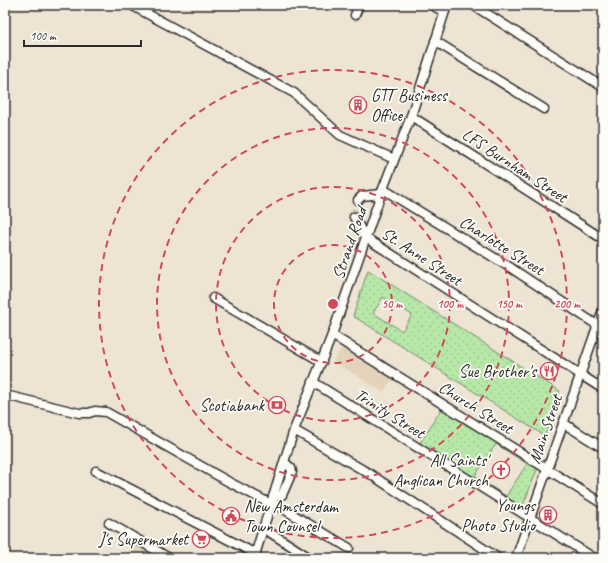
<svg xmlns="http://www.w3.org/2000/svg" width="608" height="563" font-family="Caveat,sans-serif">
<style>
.built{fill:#e4d3ba}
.garden{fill:url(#garden-dots);stroke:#718a6a;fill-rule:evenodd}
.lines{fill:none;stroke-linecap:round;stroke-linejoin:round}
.minor-tunnel{stroke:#c7bfb1;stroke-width:8;stroke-dasharray:8 4;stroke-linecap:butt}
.minor-casing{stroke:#2b2b2b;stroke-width:11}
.minor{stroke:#fdfcf7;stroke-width:8}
.ring{fill:none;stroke:#d1495b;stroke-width:2;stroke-dasharray:7 5}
.labels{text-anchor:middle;stroke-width:3.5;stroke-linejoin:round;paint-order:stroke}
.poi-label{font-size:17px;fill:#2b2b2b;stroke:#fdfcf7;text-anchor:end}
.street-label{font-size:17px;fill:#2b2b2b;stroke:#fdfcf7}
.centre{fill:#d1495b;stroke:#fdfcf7;stroke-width:2}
.ring-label{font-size:12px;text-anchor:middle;font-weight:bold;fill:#d1495b;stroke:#fdfcf7;stroke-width:3.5;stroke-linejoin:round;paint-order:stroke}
</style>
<defs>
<pattern id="garden-dots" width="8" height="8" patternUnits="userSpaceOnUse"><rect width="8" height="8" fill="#b7e8a8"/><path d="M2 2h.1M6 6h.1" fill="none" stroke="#9ec791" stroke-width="1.8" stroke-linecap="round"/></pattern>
</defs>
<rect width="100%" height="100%" fill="#eee4d3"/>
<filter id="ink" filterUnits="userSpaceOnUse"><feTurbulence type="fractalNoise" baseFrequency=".025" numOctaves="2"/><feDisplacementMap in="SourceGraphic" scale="8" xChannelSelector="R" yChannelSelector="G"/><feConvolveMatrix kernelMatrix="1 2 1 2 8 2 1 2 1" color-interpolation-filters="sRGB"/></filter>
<g filter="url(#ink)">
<g class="built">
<path d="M343 347 393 379 383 392 333 361Z"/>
<path d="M133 543 160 558H125Z"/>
</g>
<g class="garden">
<path d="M368 270 560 391 545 436 353 316ZM383 297 412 315 402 331 373 313Z"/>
<path d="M442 408 538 467 522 508 420 443ZM496 444 527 464 506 496 475 476Z"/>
</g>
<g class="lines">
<path class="minor-tunnel" d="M354 217 358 200"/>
<defs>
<g id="minor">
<path d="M131 5 294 93 340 135 394 159"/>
<path d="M432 5 444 12"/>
<path d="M473 5 603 87"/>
<path d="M355 15 359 5"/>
<path d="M435 41 544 109"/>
<path d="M411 116 603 239"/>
<path d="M383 189 511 268 603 329"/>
<path d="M358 200 362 196 381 194"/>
<path d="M354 217C359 224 361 232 366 238L603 389"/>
<path d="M213 298 322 362"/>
<path d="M332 335 603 504"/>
<path d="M313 382 594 558"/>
<path d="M5 395 79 413H89L95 411 106 412 229 482 271 504"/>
<path d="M563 423 603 448"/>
<path d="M294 430 370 474 498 558"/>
<path d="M96 471 256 554"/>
<path d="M273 497 282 495 292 472 291 468 284 462"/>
<path d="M272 502 349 548"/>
<path d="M109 523 169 558"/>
<path d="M263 528 310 558"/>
<path d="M254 558 294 430 332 335 381 194 411 116 447 5"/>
<path d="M516 558 603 310"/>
</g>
</defs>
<use href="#minor" class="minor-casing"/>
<use href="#minor" class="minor"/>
</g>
</g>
<g class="ring">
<circle cx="333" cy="304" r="59"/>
<circle cx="333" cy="304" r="117"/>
<circle cx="333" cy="304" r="176"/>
<circle cx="333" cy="304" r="234"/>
</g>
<defs>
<symbol id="building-ring" viewBox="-11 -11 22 22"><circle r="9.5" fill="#fdfcf7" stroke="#d1495b" stroke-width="1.5"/><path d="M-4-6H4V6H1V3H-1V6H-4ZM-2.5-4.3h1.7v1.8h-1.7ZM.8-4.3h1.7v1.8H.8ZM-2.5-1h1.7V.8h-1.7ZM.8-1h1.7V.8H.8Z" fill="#d1495b"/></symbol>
<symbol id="restaurant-ring" viewBox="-11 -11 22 22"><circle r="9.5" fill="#fdfcf7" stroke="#d1495b" stroke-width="1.5"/><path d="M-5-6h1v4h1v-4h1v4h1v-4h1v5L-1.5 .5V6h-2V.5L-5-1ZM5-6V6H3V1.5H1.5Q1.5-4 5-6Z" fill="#d1495b"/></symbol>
<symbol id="bank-ring" viewBox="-11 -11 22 22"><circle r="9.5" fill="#fdfcf7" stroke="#d1495b" stroke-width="1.5"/><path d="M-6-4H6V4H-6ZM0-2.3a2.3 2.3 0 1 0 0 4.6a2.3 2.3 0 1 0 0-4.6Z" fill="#d1495b"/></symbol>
<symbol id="church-ring" viewBox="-11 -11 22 22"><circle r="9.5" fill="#fdfcf7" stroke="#d1495b" stroke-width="1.5"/><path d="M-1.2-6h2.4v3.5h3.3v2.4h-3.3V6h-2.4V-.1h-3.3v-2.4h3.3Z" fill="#d1495b"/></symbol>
<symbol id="civic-ring" viewBox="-11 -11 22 22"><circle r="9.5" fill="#fdfcf7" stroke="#d1495b" stroke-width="1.5"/><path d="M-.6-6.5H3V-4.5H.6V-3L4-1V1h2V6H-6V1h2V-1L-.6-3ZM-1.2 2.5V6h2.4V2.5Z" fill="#d1495b"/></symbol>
<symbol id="supermarket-ring" viewBox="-11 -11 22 22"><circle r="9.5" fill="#fdfcf7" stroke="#d1495b" stroke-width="1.5"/><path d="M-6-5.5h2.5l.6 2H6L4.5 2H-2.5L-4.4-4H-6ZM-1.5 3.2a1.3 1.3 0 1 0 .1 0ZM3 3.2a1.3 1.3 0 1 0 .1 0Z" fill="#d1495b"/></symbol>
</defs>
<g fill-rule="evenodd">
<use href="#building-ring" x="348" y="95" width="20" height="20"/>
<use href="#restaurant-ring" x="539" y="361" width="20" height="20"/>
<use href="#bank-ring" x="267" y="395" width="20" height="20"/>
<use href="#church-ring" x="491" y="460" width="20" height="20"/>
<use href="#building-ring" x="538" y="505" width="20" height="20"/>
<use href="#civic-ring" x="221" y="506" width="20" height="20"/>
<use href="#supermarket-ring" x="191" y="529" width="20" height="20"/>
</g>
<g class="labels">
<g class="poi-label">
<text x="371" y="101" text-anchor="start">GTT Business<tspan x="371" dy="20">Office</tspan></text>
<text x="536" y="377">Sue Brother's</text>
<text x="264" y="411">Scotiabank</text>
<text x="488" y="466">All Saints'<tspan x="488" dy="20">Anglican Church</tspan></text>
<text x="535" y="511">Youngs<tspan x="535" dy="20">Photo Studio</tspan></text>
<text x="244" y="512" text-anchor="start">New Amsterdam<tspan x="244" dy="20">Town Counsel</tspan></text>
<text x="188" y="545">J's Supermarket</text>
</g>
<g class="street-label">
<text transform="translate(515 165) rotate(33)" y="6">LFS Burnham Street</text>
<text transform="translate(349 243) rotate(-71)" y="6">Strand Road</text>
<text transform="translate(502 245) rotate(32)" y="6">Charlotte Street</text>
<text transform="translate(422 256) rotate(33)" y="6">St. Anne Street</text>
<text transform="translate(476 407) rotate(32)" y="6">Church Street</text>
<text transform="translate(390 413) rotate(32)" y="6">Trinity Street</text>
<text transform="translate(545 429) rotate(-71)" y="6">Main Street</text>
</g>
</g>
<circle cx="333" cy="304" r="6" class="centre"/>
<g class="ring-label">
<text x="392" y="308">50 m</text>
<text x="450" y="308">100 m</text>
<text x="509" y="308">150 m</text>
<text x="567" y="308">200 m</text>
</g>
<rect width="608" height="563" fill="none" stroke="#fdfcf7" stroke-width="20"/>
<rect x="10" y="10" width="588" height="543" fill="none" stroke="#2b2b2b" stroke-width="1.5" filter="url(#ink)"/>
<path d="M24 40v6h117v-6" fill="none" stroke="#2b2b2b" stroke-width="2"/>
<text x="30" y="40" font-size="12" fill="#2b2b2b" stroke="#fdfcf7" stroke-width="3" paint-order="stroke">100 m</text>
</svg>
